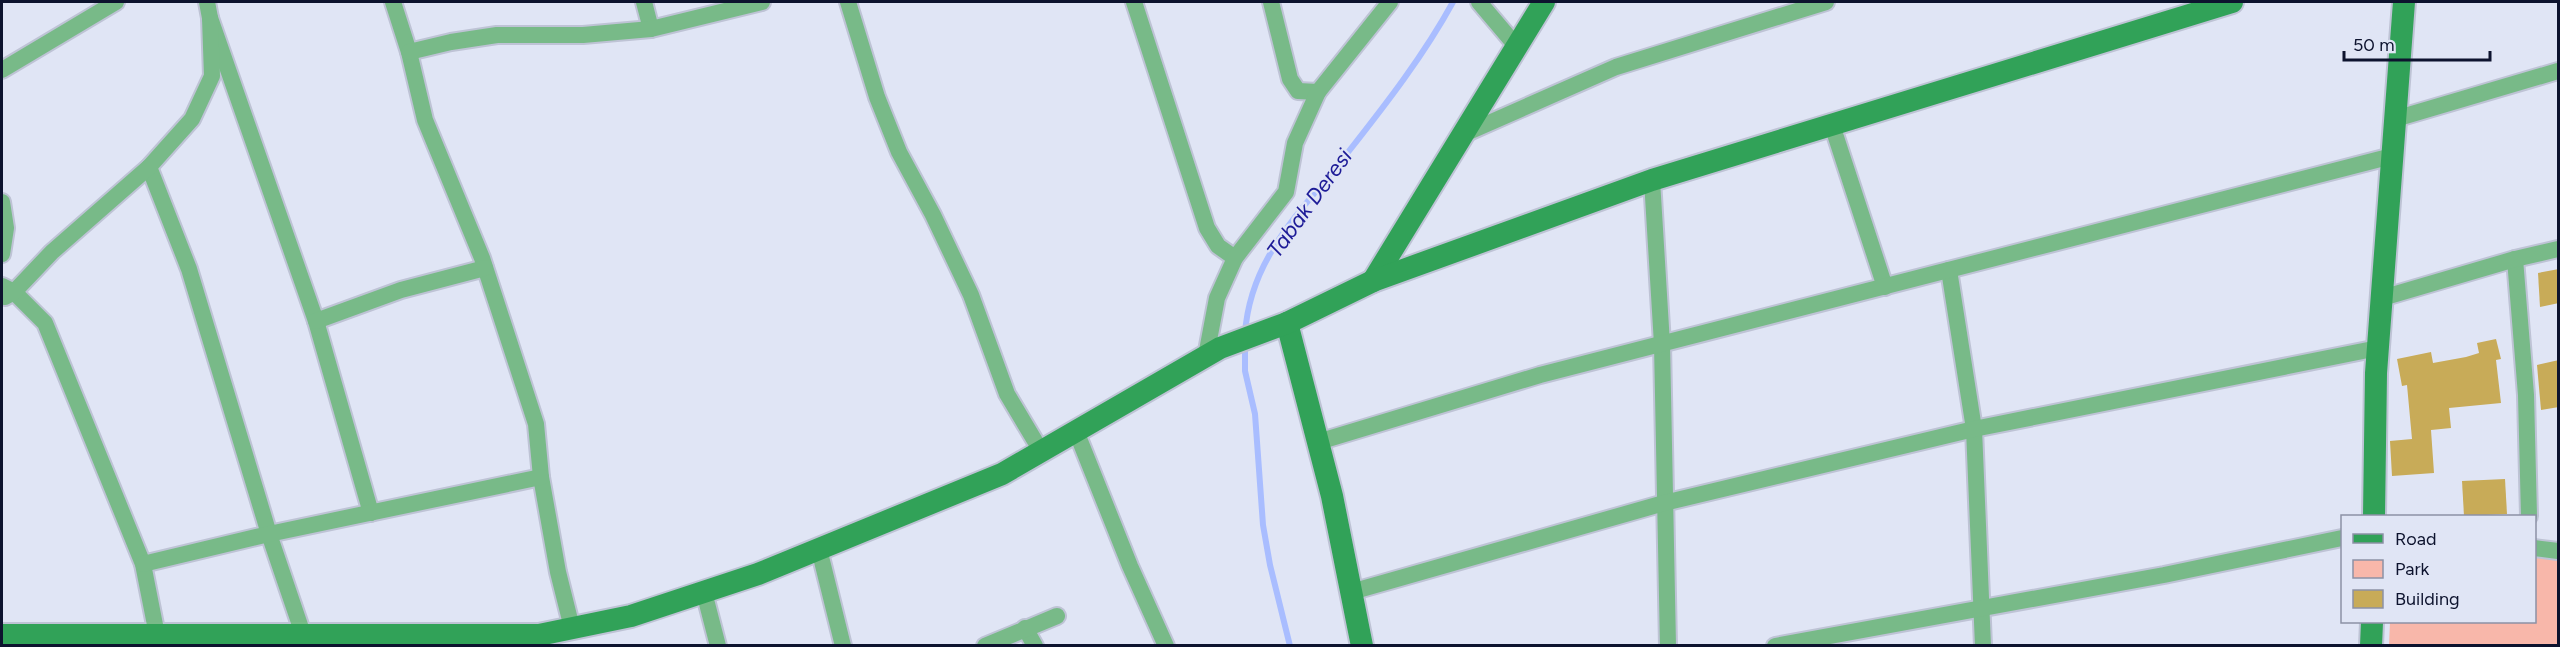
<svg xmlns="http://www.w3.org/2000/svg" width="2560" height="647" font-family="Figtree,sans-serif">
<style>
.green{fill:#f8b7aa}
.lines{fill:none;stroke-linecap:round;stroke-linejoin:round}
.stream{stroke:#a9bdff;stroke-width:6}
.building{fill:#c8ab58}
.street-casing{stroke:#bec3d5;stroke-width:20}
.secondary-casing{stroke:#bec3d5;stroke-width:26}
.street{stroke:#78ba88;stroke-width:16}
.secondary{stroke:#31a258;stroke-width:22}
.labels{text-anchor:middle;stroke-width:4.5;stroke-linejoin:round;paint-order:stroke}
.water-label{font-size:22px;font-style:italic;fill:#1d1b97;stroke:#e0e5f5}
</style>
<rect width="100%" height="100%" fill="#e0e5f5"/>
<path class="green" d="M2535 557 2558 560V645H2389L2390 622H2534Z"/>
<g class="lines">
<g class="stream">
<path d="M1245 334C1250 256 1304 209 1349 151 1386 104 1424 55 1453 2"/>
<path d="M1245 345V371L1255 414 1263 525 1270 565 1290 646"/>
</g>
</g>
<g class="building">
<path d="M2559 269V303L2540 307 2538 273Z"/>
<path d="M2496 339 2501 359 2496 360 2501 403 2449 408 2451 428 2431 430 2434 473 2392 476 2390 441 2412 439 2407 385 2402 386 2397 359 2431 352 2433 363 2466 357 2479 353 2477 343Z"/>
<path d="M2559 360V407L2541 410 2537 365Z"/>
<path d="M2505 479 2507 514 2464 516 2462 481Z"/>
</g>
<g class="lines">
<defs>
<g id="street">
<path d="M393 2 409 52 425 120 482 258 536 424 541 477 558 572 572 628"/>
<path d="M644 2 651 29"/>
<path d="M848 2 877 97 899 152 933 215 971 295 1007 394 1041 451"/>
<path d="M1134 2 1207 228 1218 246 1235 258"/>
<path d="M1271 2 1290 79 1298 91 1318 92"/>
<path d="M1479 2 1517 47"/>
<path d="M210 18 316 321 371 513"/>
<path d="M409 52 451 42 497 35H583L651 29 762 2"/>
<path d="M2 70 116 2"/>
<path d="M2395 119 2558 71"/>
<path d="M1832 125 1885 287"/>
<path d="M1464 134 1616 67 1826 2"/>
<path d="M149 167 189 269 269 534 303 634"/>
<path d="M1652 180 1662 344 1668 646"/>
<path d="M2 202 6 228 2 254"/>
<path d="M2515 259 2526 395 2529 516"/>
<path d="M1949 270 1974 429 1983 646"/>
<path d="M2 286 14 292 45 323 143 564 157 635"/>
<path d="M5 297 14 292 52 252 149 167 192 119 212 76 210 18 207 2"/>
<path d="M2382 298 2515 259 2558 249"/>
<path d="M316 321 401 290 485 268"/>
<path d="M1206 356 1217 298 1235 258 1286 192 1295 143 1318 92 1390 2"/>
<path d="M1076 431 1130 566 1166 646"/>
<path d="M1318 442 1540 375 2392 156"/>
<path d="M2534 548 2558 551"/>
<path d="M819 549 843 646"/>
<path d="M143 564 269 534 541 477"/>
<path d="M704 592 718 646"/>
<path d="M1351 592 1664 503 1974 429 2378 348"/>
<path d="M1025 628 1035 646"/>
<path d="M985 646 1057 616"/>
<path d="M1775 646 2164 575 2342 538"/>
</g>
<g id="secondary">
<path d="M1373 281 1544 2"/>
<path d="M1287 323 1332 496 1362 646"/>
<path d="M2374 516 2376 373 2404 2"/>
<path d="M2 635H539L631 616 758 574 1002 474 1220 348 1287 323 1373 281 1652 180 2232 2"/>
<path d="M2371 646 2372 622"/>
</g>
</defs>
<use href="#street" class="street-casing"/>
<use href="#secondary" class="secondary-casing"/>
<use href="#street" class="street"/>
<use href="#secondary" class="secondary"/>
</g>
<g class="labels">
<g class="water-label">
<text transform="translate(1309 203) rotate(-54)" y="8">Tabak Deresi</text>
</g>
</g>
<rect width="2560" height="647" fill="none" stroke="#0d132e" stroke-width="6"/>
<rect x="2341" y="515" width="195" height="108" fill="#e0e5f5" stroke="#8c91a5" stroke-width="1.5"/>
<rect x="2353" y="534" width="30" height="9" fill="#31a258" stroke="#8c91a5" stroke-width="1.5"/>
<text x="2395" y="545" font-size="18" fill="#0d132e">Road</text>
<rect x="2353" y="560" width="30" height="18" fill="#f8b7aa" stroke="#8c91a5" stroke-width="1.5"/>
<text x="2395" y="575" font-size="18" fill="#0d132e">Park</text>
<rect x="2353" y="590" width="30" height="18" fill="#c8ab58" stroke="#8c91a5" stroke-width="1.5"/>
<text x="2395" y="605" font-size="18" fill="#0d132e">Building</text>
<path d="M2344 51v9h146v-9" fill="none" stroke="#0d132e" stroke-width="3"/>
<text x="2353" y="51" font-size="18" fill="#0d132e" stroke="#e0e5f5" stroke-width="4.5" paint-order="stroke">50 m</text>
</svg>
